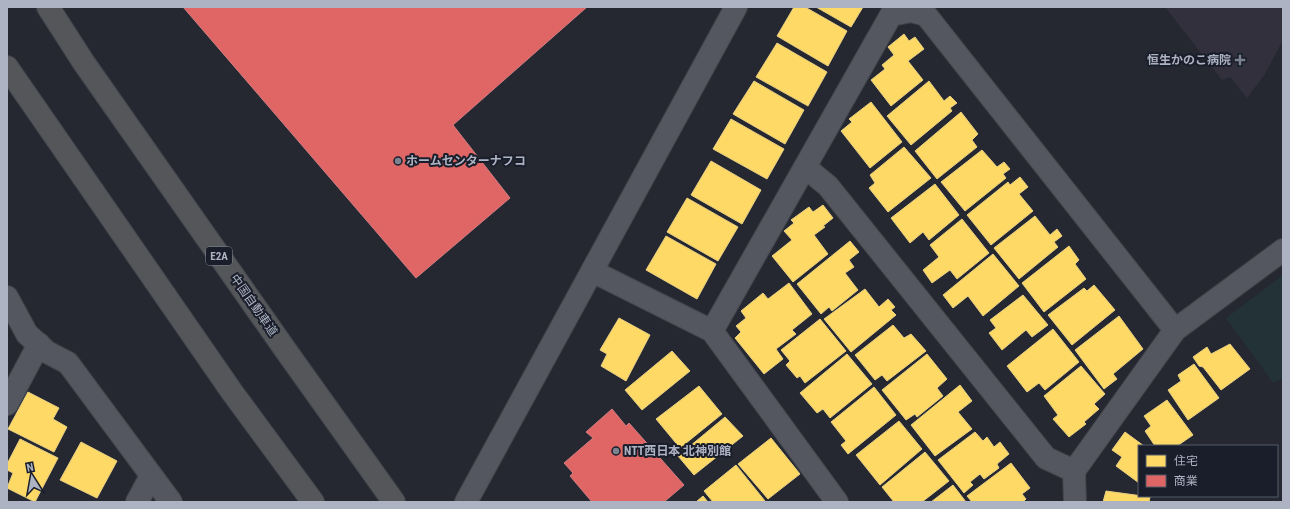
<svg xmlns="http://www.w3.org/2000/svg" width="1290" height="509" font-family="'Roboto Condensed','Noto Sans JP',sans-serif">
<style>
.medical{fill:#32303c}
.green{fill:#233236}
.homes{fill:#ffd966;stroke:#e6ce82}
.shops{fill:#e06666;stroke:#d17d82}
.lines{fill:none;stroke-linecap:round;stroke-linejoin:round}
.minor-casing{stroke:#404349;stroke-width:24}
.highway-casing{stroke:#41444c;stroke-width:24}
.minor{stroke:#54575f;stroke-width:22}
.highway{stroke:#545659;stroke-width:22}
.poi-dot{fill:#7d8290;stroke:#191e2a;stroke-width:1.5}
.labels{text-anchor:middle;stroke-width:4;stroke-linejoin:round;paint-order:stroke}
.shield{fill:#191e2a;stroke:#818695;stroke-width:1}
.shield-label{font-size:11px;font-weight:bold;fill:#adb3c3}
.poi-label{font-size:12px;font-weight:bold;fill:#adb3c3;stroke:#191e2a;text-anchor:start}
.street-label{font-size:12px;fill:#adb3c3;stroke:#191e2a}
</style>
<rect width="100%" height="100%" fill="#252830"/>
<path class="medical" d="M1165 7H1283V40L1265 74 1247 98 1230 77 1222 80Z"/>
<path class="green" d="M1283 275V378L1273 383 1226 318Z"/>
<g class="homes">
<path d="M794 7H805L847 31 828 66 777 36Z"/>
<path d="M816 7H863L851 27Z"/>
<path d="M904 34 909 41 915 37 924 49 908 61 923 80 891 106 871 80 885 69 882 65 894 55 888 47Z"/>
<path d="M777 43 827 72 808 106 756 77Z"/>
<path d="M754 81 804 110 785 144 733 114Z"/>
<path d="M929 81 944 101 950 96 957 103 950 108 952 111 911 145 887 116Z"/>
<path d="M871 102 902 142 870 168 841 131 852 122 849 119Z"/>
<path d="M961 112 978 134 972 140 977 147 937 179 915 151Z"/>
<path d="M731 119 784 149 767 179 713 149Z"/>
<path d="M904 147 931 178 888 212 869 188 875 183 870 175Z"/>
<path d="M982 150 997 167 1004 162 1010 169 1003 174 1006 178 965 211 941 182Z"/>
<path d="M711 161 761 190 742 224 691 195Z"/>
<path d="M1020 177 1028 187 1019 194 1033 211 991 245 967 215 1008 182 1010 185Z"/>
<path d="M935 184 959 215 929 240 923 232 910 243 891 218Z"/>
<path d="M687 198 738 227 718 261 667 232Z"/>
<path d="M823 205 833 218 823 226 825 227 814 235 828 254 793 282 772 256 792 240 784 231 794 223 791 220 809 207 813 212Z"/>
<path d="M1035 216 1050 235 1057 229 1062 236 1054 242 1058 247 1019 279 994 248Z"/>
<path d="M962 219 989 253 957 279 950 270 932 283 923 270 939 257 930 245Z"/>
<path d="M666 236 716 264 697 299 646 270Z"/>
<path d="M850 241 859 252 849 260 854 267 845 273 858 290 832 311 829 307 821 314 797 284Z"/>
<path d="M1069 246 1079 260 1075 264 1086 279 1044 312 1022 283Z"/>
<path d="M993 254 1019 286 983 316 968 296 953 308 943 295Z"/>
<path d="M789 283 812 314 792 330 796 334 776 349 783 359 764 374 735 338 741 332 736 326 746 318 741 311 763 293 768 299Z"/>
<path d="M1094 285 1115 310 1072 345 1048 315 1084 288 1087 291Z"/>
<path d="M865 289 879 307 888 299 895 307 891 310 896 315 851 352 824 319Z"/>
<path d="M1023 295 1048 325 1032 337 1026 330 1002 350 989 333 996 328 990 320Z"/>
<path d="M1119 316 1143 349 1113 374 1117 379 1104 389 1075 350Z"/>
<path d="M619 318 650 335 626 381 601 366 607 354 600 350Z"/>
<path d="M820 319 846 351 805 383 800 376 797 378 786 365 790 361 781 350Z"/>
<path d="M893 325 904 338 911 334 926 351 887 381 882 375 875 380 855 355Z"/>
<path d="M1053 329 1079 362 1045 390 1039 383 1027 392 1007 366Z"/>
<path d="M1230 344 1250 369 1221 390 1203 367 1199 366 1193 357 1207 347 1211 354Z"/>
<path d="M672 351 690 371 642 410 625 390Z"/>
<path d="M847 354 872 384 830 418 823 409 817 413 800 393Z"/>
<path d="M927 354 947 379 937 388 943 396 917 417 915 414 906 420 882 390Z"/>
<path d="M1194 364 1219 398 1188 420 1168 390 1181 381 1178 375Z"/>
<path d="M1081 366 1105 394 1094 404 1099 409 1084 422 1086 424 1069 437 1053 419 1058 415 1044 396Z"/>
<path d="M960 385 972 401 958 412 972 429 935 456 911 425Z"/>
<path d="M699 386 722 414 680 448 656 419Z"/>
<path d="M874 387 896 415 848 454 841 445 846 441 831 422Z"/>
<path d="M28 392 59 408 53 419 67 427 54 452 8 429Z"/>
<path d="M1167 400 1193 435 1177 446H1155L1145 431 1151 426 1144 416Z"/>
<path d="M725 417 743 436 694 475 678 456Z"/>
<path d="M899 421 922 449 880 485 856 455Z"/>
<path d="M975 432 983 441 987 437 994 447 1000 442 1009 454 997 464 999 468 984 479 980 474 970 482 973 485 964 493 938 460Z"/>
<path d="M1125 432 1144 446H1139V483L1116 466 1122 457 1112 450Z"/>
<path d="M771 438 800 474 768 499 738 464Z"/>
<path d="M20 439 58 458 35 502 7 488 13 473 7 470V464Z"/>
<path d="M81 442 117 461 97 498 60 480Z"/>
<path d="M925 452 949 481 922 502H894L882 487Z"/>
<path d="M1011 463 1030 488 1022 494 1026 499 1023 502H972L967 496Z"/>
<path d="M736 465 765 501 763 502H713L704 491Z"/>
<path d="M953 485 966 502H931Z"/>
<path d="M1106 491 1150 497 1149 502H1103Z"/>
<path d="M703 496 708 502H696Z"/>
</g>
<g class="shops">
<path d="M183 7H587L453 125 510 198 416 278Z"/>
<path d="M612 409 626 426 629 423 684 485 664 502H592L570 476 573 473 564 463 593 438 586 432Z"/>
</g>
<g class="lines">
<defs>
<g id="minor">
<path d="M805 167 828 186 1046 458 1074 471"/>
<path d="M592 271 712 331 837 502"/>
<path d="M7 297 27 334 47 352 68 363 171 502"/>
<path d="M712 331 891 15 911 11 926 15 1175 330"/>
<path d="M7 404 39 344"/>
<path d="M137 502 151 476"/>
<path d="M466 502 736 7"/>
<path d="M1075 502 1074 471 1175 330 1283 250"/>
</g>
<g id="highway">
<path d="M48 7 84 63 289 355 394 502"/>
<path d="M7 67 232 392 313 502"/>
</g>
</defs>
<use href="#minor" class="minor-casing"/>
<use href="#highway" class="highway-casing"/>
<use href="#minor" class="minor"/>
<use href="#highway" class="highway"/>
</g>
<g class="poi-dot">
<path d="M1238 54h4v4h4v4h-4v4h-4v-4h-4v-4h4z"/>
<circle cx="398" cy="161" r="4"/>
<circle cx="616" cy="451" r="4"/>
</g>
<g class="labels">
<rect class="shield" x="206" y="247" width="26" height="18" rx="3"/>
<g class="shield-label">
<text x="219" y="260">E2A</text>
</g>
<g class="poi-label">
<text x="1231" y="64" text-anchor="end">恒生かのこ病院</text>
<text x="406" y="165">ホームセンターナフコ</text>
<text x="624" y="455">NTT西日本 北神別館</text>
</g>
<g class="street-label">
<text transform="translate(254 305) rotate(55)" y="4">中国自動車道</text>
</g>
</g>
<rect width="1290" height="509" fill="none" stroke="#adb3c3" stroke-width="16"/>
<rect x="1138" y="445" width="140" height="52" fill="#191e2a" stroke="#545a67"/>
<rect x="1146" y="455" width="20" height="12" fill="#ffd966" stroke="#545a67"/>
<text x="1174" y="465" font-size="12" fill="#adb3c3">住宅</text>
<rect x="1146" y="475" width="20" height="12" fill="#e06666" stroke="#545a67"/>
<text x="1174" y="485" font-size="12" fill="#adb3c3">商業</text>
<g transform="translate(32 477) rotate(349)" stroke="#191e2a" stroke-width="3" paint-order="stroke">
<path d="M0-3L7 15L0 10L-7 15Z" fill="#adb3c3"/>
<text y="-6" font-size="11" font-weight="bold" text-anchor="middle" fill="#adb3c3">N</text>
</g>
</svg>
